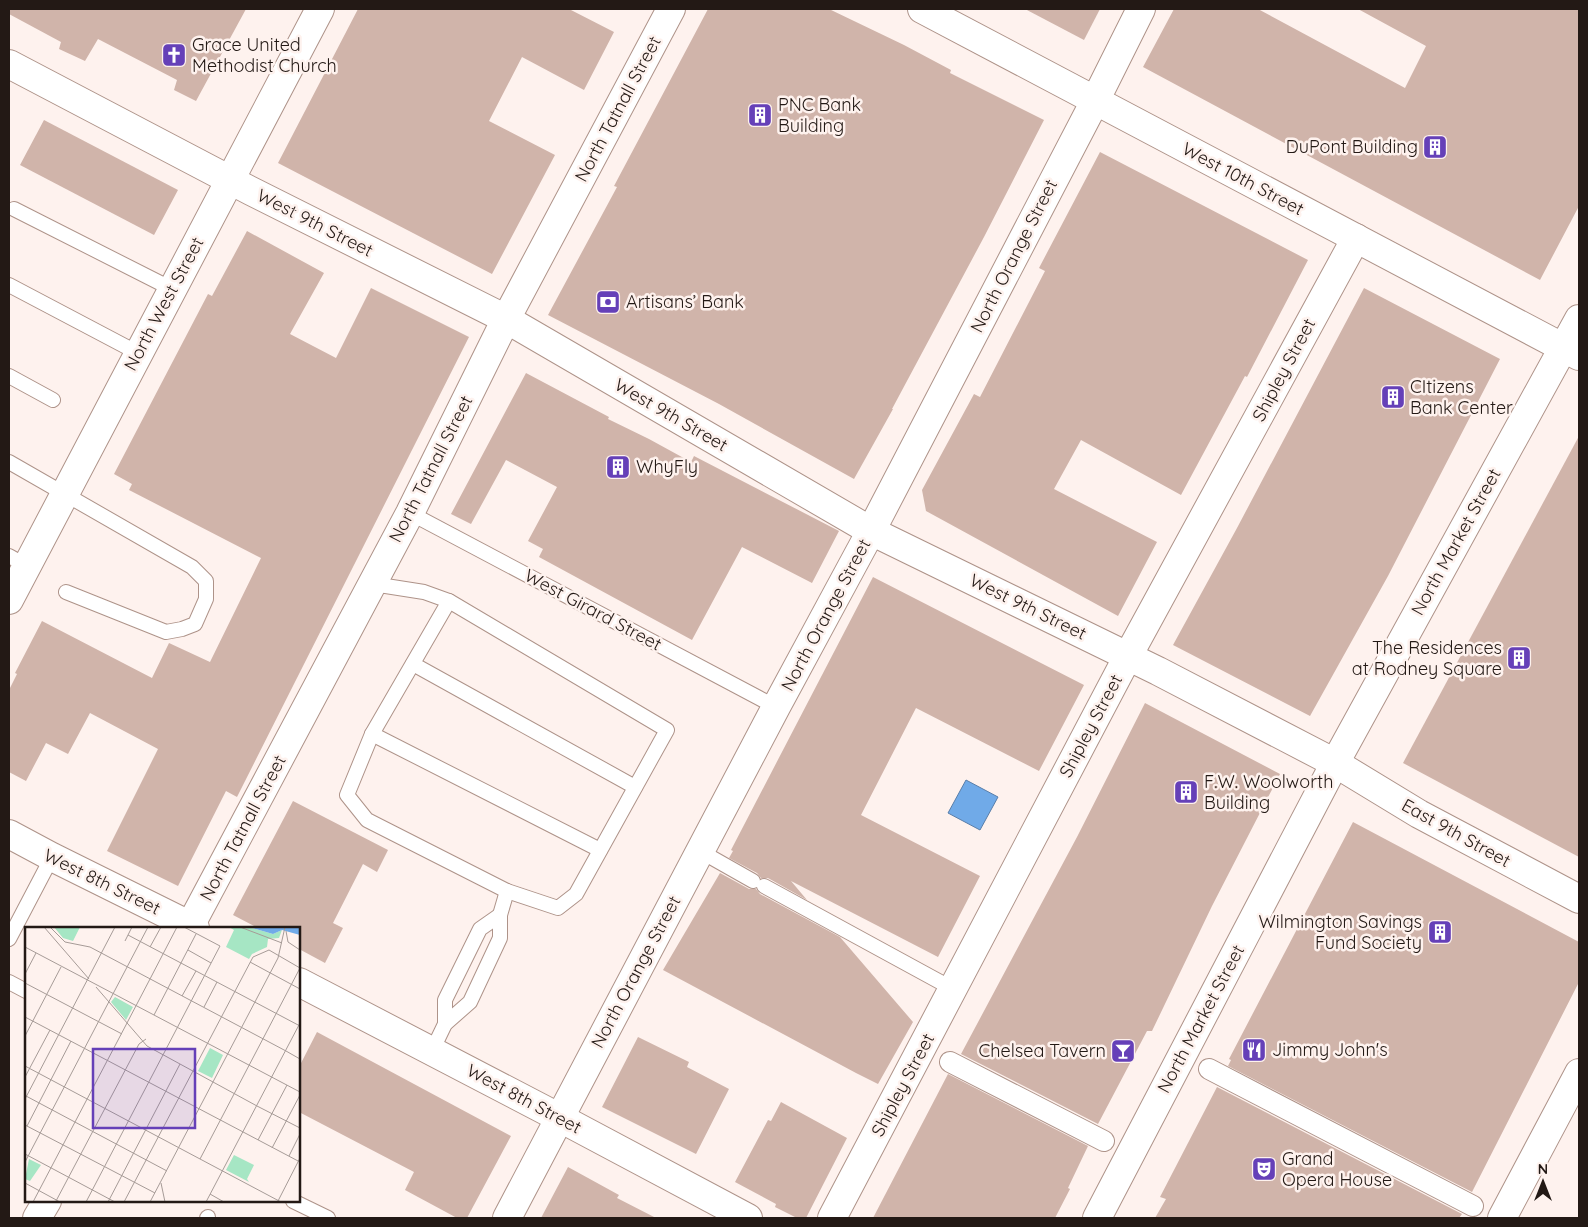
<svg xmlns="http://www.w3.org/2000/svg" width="1588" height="1227" font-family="Quicksand,sans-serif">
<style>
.water{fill:#70aae8;stroke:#597ea9}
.building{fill:#d0b4aa}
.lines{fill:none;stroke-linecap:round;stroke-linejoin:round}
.service-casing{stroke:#ae9389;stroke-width:16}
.pedestrian-casing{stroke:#ae9389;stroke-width:22}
.minor-casing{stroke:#ae9389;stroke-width:30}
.secondary-casing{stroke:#ae9389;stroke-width:30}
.primary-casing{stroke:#ae9389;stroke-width:30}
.service{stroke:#fff;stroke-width:14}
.pedestrian{stroke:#fff;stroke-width:20}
.minor{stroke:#fff;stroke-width:28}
.secondary{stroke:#fff;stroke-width:28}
.primary{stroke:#fff;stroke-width:28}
.labels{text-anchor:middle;stroke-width:5;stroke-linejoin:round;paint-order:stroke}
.poi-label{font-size:18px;fill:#231915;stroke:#fef2ee;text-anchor:start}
.street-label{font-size:18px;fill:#231915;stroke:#fef2ee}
.inset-road{fill:none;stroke:#a69b97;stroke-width:1}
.view{fill:#6540b8;fill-opacity:0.15;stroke:#6540b8;stroke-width:2.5}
.inset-edge{fill:none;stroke:#231915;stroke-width:2.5}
</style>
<rect width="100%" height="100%" fill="#fef2ee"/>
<path class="water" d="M966 780 998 797 980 830 948 813Z"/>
<g class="building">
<path d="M9 9H246L196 101 174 90 177 80 98 39 85 61 59 49 61 42 9 14Z"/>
<path d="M358 9H569L614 32 584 90 522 57 489 121 555 155 492 274 278 163Z"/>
<path d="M708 9H829L904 45 951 70 950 73 1044 120 984 237 892 409H893L854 479 719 404 548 315 617 187 614 186Z"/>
<path d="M1025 9H1100L1084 40Z"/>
<path d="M1174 9H1258L1405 88 1426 46 1358 9H1579V206L1540 280 1143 67Z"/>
<path d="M44 120 178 190 154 235 20 165Z"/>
<path d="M1100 152 1308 260 1247 377 1245 376 1181 495 1081 440 1054 489 1157 542 1118 616 926 511 922 490 974 394 980 397 1045 271 1039 268Z"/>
<path d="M247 231 324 273 290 334 336 358 371 288 469 337 237 797 226 791 178 886 107 851 158 749 90 713 68 754 46 743 26 781 9 772V690L17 674 15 673 42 621 152 678 169 643 210 662 261 558 129 490 132 484 114 474 208 294 212 296Z"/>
<path d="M1364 288 1500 359 1388 576 1310 716 1173 645 1237 528Z"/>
<path d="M526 373 609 417 608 419 649 439 691 462 694 456 839 531 812 583 742 547 692 640 539 557 543 549 528 541 557 487 506 460 471 524 451 514Z"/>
<path d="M1579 436V857L1403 763Z"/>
<path d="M873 577 1084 685 1039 771 916 708 861 815 980 876 938 957 791 881 807 900 768 878H761L757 873 729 858 733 851 731 850Z"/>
<path d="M1145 703 1280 774 1212 906 1152 1031H1147L1098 1124 961 1054 1077 837Z"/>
<path d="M293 801 388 850 377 872 363 864 333 923 343 928 325 963 299 949V928H258L233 915Z"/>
<path d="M1353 822 1579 942V982L1472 1192 1228 1066 1231 1060 1229 1059Z"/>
<path d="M720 873 749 889H756L760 894 840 937 913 1022 878 1084 856 1073 663 970Z"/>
<path d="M317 1032 511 1136 467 1218H457L405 1190 414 1172 299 1112V1067Z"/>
<path d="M638 1037 689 1062 687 1067 729 1089 696 1154 602 1107Z"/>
<path d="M948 1074 1088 1146 1068 1188 1070 1189 1055 1218H873Z"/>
<path d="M1217 1087 1462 1214 1459 1218H1155L1166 1199 1160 1197Z"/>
<path d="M781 1102 847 1138 806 1218H797L775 1207 776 1204 735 1182 768 1120 771 1121Z"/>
<path d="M568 1167 619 1195 617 1198 656 1218H541Z"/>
</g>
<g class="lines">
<defs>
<g id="service">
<path d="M14 209 172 289"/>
<path d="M9 285 138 353"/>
<path d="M9 376 53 400"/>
<path d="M9 462 192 567 206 581V599L195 624 182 629 166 632 66 592"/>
<path d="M410 513 776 707"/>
<path d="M9 556 27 566"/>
<path d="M373 584 424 592 449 601"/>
<path d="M449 601 667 730 576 894 558 908 507 891 367 820 347 795 372 734Z"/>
<path d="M413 664 635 787"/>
<path d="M372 734 600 850"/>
<path d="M700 851 753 881"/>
<path d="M764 886 953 989"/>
<path d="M9 939 52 857"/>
<path d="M9 982 26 991"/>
<path d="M445 1024V1000L480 929 500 915"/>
<path d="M432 1051 445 1024 470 1002 500 938V915L507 891"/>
<path d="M293 1201 328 1218"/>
<path d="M207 1218 208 1217"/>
</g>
<g id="pedestrian">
<path d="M950 1062 1104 1141"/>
<path d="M1209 1069 1473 1206"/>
</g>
<g id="minor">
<path d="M9 64 251 191 506 319 871 531 1158 671 1335 763 1419 814 1579 899"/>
<path d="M9 600 320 9"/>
<path d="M9 834 52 857 195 928"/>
<path d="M189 928 410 513 506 319 671 9"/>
<path d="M299 982 560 1118 748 1218"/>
<path d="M37 1218 47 1201"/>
<path d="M507 1218 776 707 871 531 1095 101 1141 9"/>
<path d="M832 1218 1128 656 1356 238"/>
<path d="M1097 1218 1335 763 1579 319"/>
</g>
<path id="secondary" d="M922 9 1579 356"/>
<path id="primary" d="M1502 1218 1579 1073"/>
</defs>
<use href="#service" class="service-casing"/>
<use href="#pedestrian" class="pedestrian-casing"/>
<use href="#minor" class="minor-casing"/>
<use href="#secondary" class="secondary-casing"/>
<use href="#primary" class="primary-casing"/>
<use href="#service" class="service"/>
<use href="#pedestrian" class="pedestrian"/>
<use href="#minor" class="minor"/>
<use href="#secondary" class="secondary"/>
<use href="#primary" class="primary"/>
</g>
<defs>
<symbol id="church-square" viewBox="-11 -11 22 22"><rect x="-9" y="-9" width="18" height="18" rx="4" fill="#6540b8" stroke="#fef2ee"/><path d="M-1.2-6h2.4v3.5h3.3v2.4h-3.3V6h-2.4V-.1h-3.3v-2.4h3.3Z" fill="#fff"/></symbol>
<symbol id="building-square" viewBox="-11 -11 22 22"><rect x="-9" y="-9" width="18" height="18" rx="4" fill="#6540b8" stroke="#fef2ee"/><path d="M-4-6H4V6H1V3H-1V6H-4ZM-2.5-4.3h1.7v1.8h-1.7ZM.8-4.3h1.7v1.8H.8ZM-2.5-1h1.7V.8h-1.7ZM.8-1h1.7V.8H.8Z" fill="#fff"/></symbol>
<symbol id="bank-square" viewBox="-11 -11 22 22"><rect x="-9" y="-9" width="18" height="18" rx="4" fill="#6540b8" stroke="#fef2ee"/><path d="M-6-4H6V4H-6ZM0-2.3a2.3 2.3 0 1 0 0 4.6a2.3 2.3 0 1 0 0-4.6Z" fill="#fff"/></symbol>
<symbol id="restaurant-square" viewBox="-11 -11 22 22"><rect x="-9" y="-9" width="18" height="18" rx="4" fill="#6540b8" stroke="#fef2ee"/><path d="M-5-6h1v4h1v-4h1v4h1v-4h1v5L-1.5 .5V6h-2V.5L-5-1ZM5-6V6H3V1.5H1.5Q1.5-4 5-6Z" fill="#fff"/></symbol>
<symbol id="bar-square" viewBox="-11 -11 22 22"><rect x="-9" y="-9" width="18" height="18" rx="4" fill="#6540b8" stroke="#fef2ee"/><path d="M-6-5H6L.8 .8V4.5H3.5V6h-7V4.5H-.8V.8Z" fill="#fff"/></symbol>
<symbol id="theatre-square" viewBox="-11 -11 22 22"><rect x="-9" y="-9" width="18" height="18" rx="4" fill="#6540b8" stroke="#fef2ee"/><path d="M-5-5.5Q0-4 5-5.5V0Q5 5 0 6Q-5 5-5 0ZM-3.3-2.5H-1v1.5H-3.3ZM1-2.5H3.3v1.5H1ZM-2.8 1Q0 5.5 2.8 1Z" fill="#fff"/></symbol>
</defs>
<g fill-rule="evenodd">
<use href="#church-square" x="160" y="41" width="28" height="28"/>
<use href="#building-square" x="746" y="101" width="28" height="28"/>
<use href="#building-square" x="1421" y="133" width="28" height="28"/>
<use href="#bank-square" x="594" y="288" width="28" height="28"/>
<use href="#building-square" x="1379" y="383" width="28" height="28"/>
<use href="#building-square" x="604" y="453" width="28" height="28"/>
<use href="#building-square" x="1505" y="644" width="28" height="28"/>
<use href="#building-square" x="1172" y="778" width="28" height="28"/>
<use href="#building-square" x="1426" y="918" width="28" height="28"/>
<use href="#restaurant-square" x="1240" y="1036" width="28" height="28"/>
<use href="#bar-square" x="1109" y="1037" width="28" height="28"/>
<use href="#theatre-square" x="1250" y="1155" width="28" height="28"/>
</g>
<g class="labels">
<g class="poi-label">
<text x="192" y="51">Grace United<tspan x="192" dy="21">Methodist Church</tspan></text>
<text x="778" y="111">PNC Bank<tspan x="778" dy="21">Building</tspan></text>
<text x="1418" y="153" text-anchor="end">DuPont Building</text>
<text x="626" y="308">Artisans’ Bank</text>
<text x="1410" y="393">CItizens<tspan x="1410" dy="21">Bank Center</tspan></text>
<text x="636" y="473">WhyFly</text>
<text x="1502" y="654" text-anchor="end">The Residences<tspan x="1502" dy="21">at Rodney Square</tspan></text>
<text x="1204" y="788">F.W. Woolworth<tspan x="1204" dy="21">Building</tspan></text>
<text x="1422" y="928" text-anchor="end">Wilmington Savings<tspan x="1422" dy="21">Fund Society</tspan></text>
<text x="1272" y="1056">Jimmy John's</text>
<text x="1106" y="1057" text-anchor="end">Chelsea Tavern</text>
<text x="1282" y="1165">Grand<tspan x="1282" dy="21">Opera House</tspan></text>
</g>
<g class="street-label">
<text transform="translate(618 109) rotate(-62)" y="6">North Tatnall Street</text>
<text transform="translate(1243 179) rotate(28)" y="6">West 10th Street</text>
<text transform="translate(315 223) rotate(27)" y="6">West 9th Street</text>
<text transform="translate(1014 256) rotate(-63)" y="6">North Orange Street</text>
<text transform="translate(164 304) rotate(-62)" y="6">North West Street</text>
<text transform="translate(1284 370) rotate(-62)" y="6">Shipley Street</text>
<text transform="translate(671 415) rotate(30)" y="6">West 9th Street</text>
<text transform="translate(431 469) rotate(-63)" y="6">North Tatnall Street</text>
<text transform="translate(1456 542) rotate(-61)" y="6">North Market Street</text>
<text transform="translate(1028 607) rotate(26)" y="6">West 9th Street</text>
<text transform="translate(593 610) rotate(28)" y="6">West Girard Street</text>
<text transform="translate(826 615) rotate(-62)" y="6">North Orange Street</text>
<text transform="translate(1091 726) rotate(-62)" y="6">Shipley Street</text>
<text transform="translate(243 828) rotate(-62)" y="6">North Tatnall Street</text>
<text transform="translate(1456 833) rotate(29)" y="6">East 9th Street</text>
<text transform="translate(102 882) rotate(26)" y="6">West 8th Street</text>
<text transform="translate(636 972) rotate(-62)" y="6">North Orange Street</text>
<text transform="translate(1201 1019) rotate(-62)" y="6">North Market Street</text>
<text transform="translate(903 1085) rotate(-62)" y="6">Shipley Street</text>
<text transform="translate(524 1099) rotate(28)" y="6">West 8th Street</text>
</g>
</g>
<g transform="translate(25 927)">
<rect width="275" height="275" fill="#fef2ee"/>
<path d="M209 228 229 238 222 252 224 255 201 243Z" fill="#a6e6c4"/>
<path d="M29 0H55L48 14 38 11ZM4 232 16 238 5 254 0 252Z" fill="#a6e6c4"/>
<path d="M204 0H224L248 7 257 3 254 11 243 12 242 20 227 27 224 32 201 20 209 3ZM90 70 108 80 101 93 86 75ZM185 121 198 128 187 151 173 144Z" fill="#a6e6c4"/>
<path d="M224 0H275V8L257 3 248 7Z" fill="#70aae8"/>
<path class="inset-road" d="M19 0 64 52M25 0 40 15 65 20 261 124M215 0 257 16M261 4 263 15 275 23M103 8 275 99M100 14 107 0M0 20 275 165M125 20 136 0M163 23 186 36M225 35 275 62M0 47 11 26M125 52 152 0M0 56 97 107M71 60 122 119 232 179M157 69 171 44M179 80 192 55M129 88 171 7M0 90 275 235M102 96 125 52M0 109 36 40M261 124 275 132M0 139 256 275M0 150 25 103M1 169 142 244M0 172 90 0M232 179 275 201M0 198 130 266M2 199 46 114M233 213 262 158M247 221 275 168M0 227 90 275M264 229 275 207M175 232 275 41M0 235 123 0M0 256 35 275M136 256 140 275M185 267 199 275M31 274 114 117 121 112M253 274 275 231M8 275 102 96M61 275 195 19 159 0M83 275 155 137M99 275 228 30 244 23 275 41M125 275 253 31 260 0M181 275 275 96"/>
<path class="view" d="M68 122H170V201H68Z"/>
<rect width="275" height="275" class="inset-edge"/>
</g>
<rect width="1588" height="1227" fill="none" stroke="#231915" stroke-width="20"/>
<g transform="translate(1543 1182)" stroke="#fef2ee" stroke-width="4" paint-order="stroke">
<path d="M0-4L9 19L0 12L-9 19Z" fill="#231915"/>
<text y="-8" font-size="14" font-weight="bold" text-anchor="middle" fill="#231915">N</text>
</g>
</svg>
